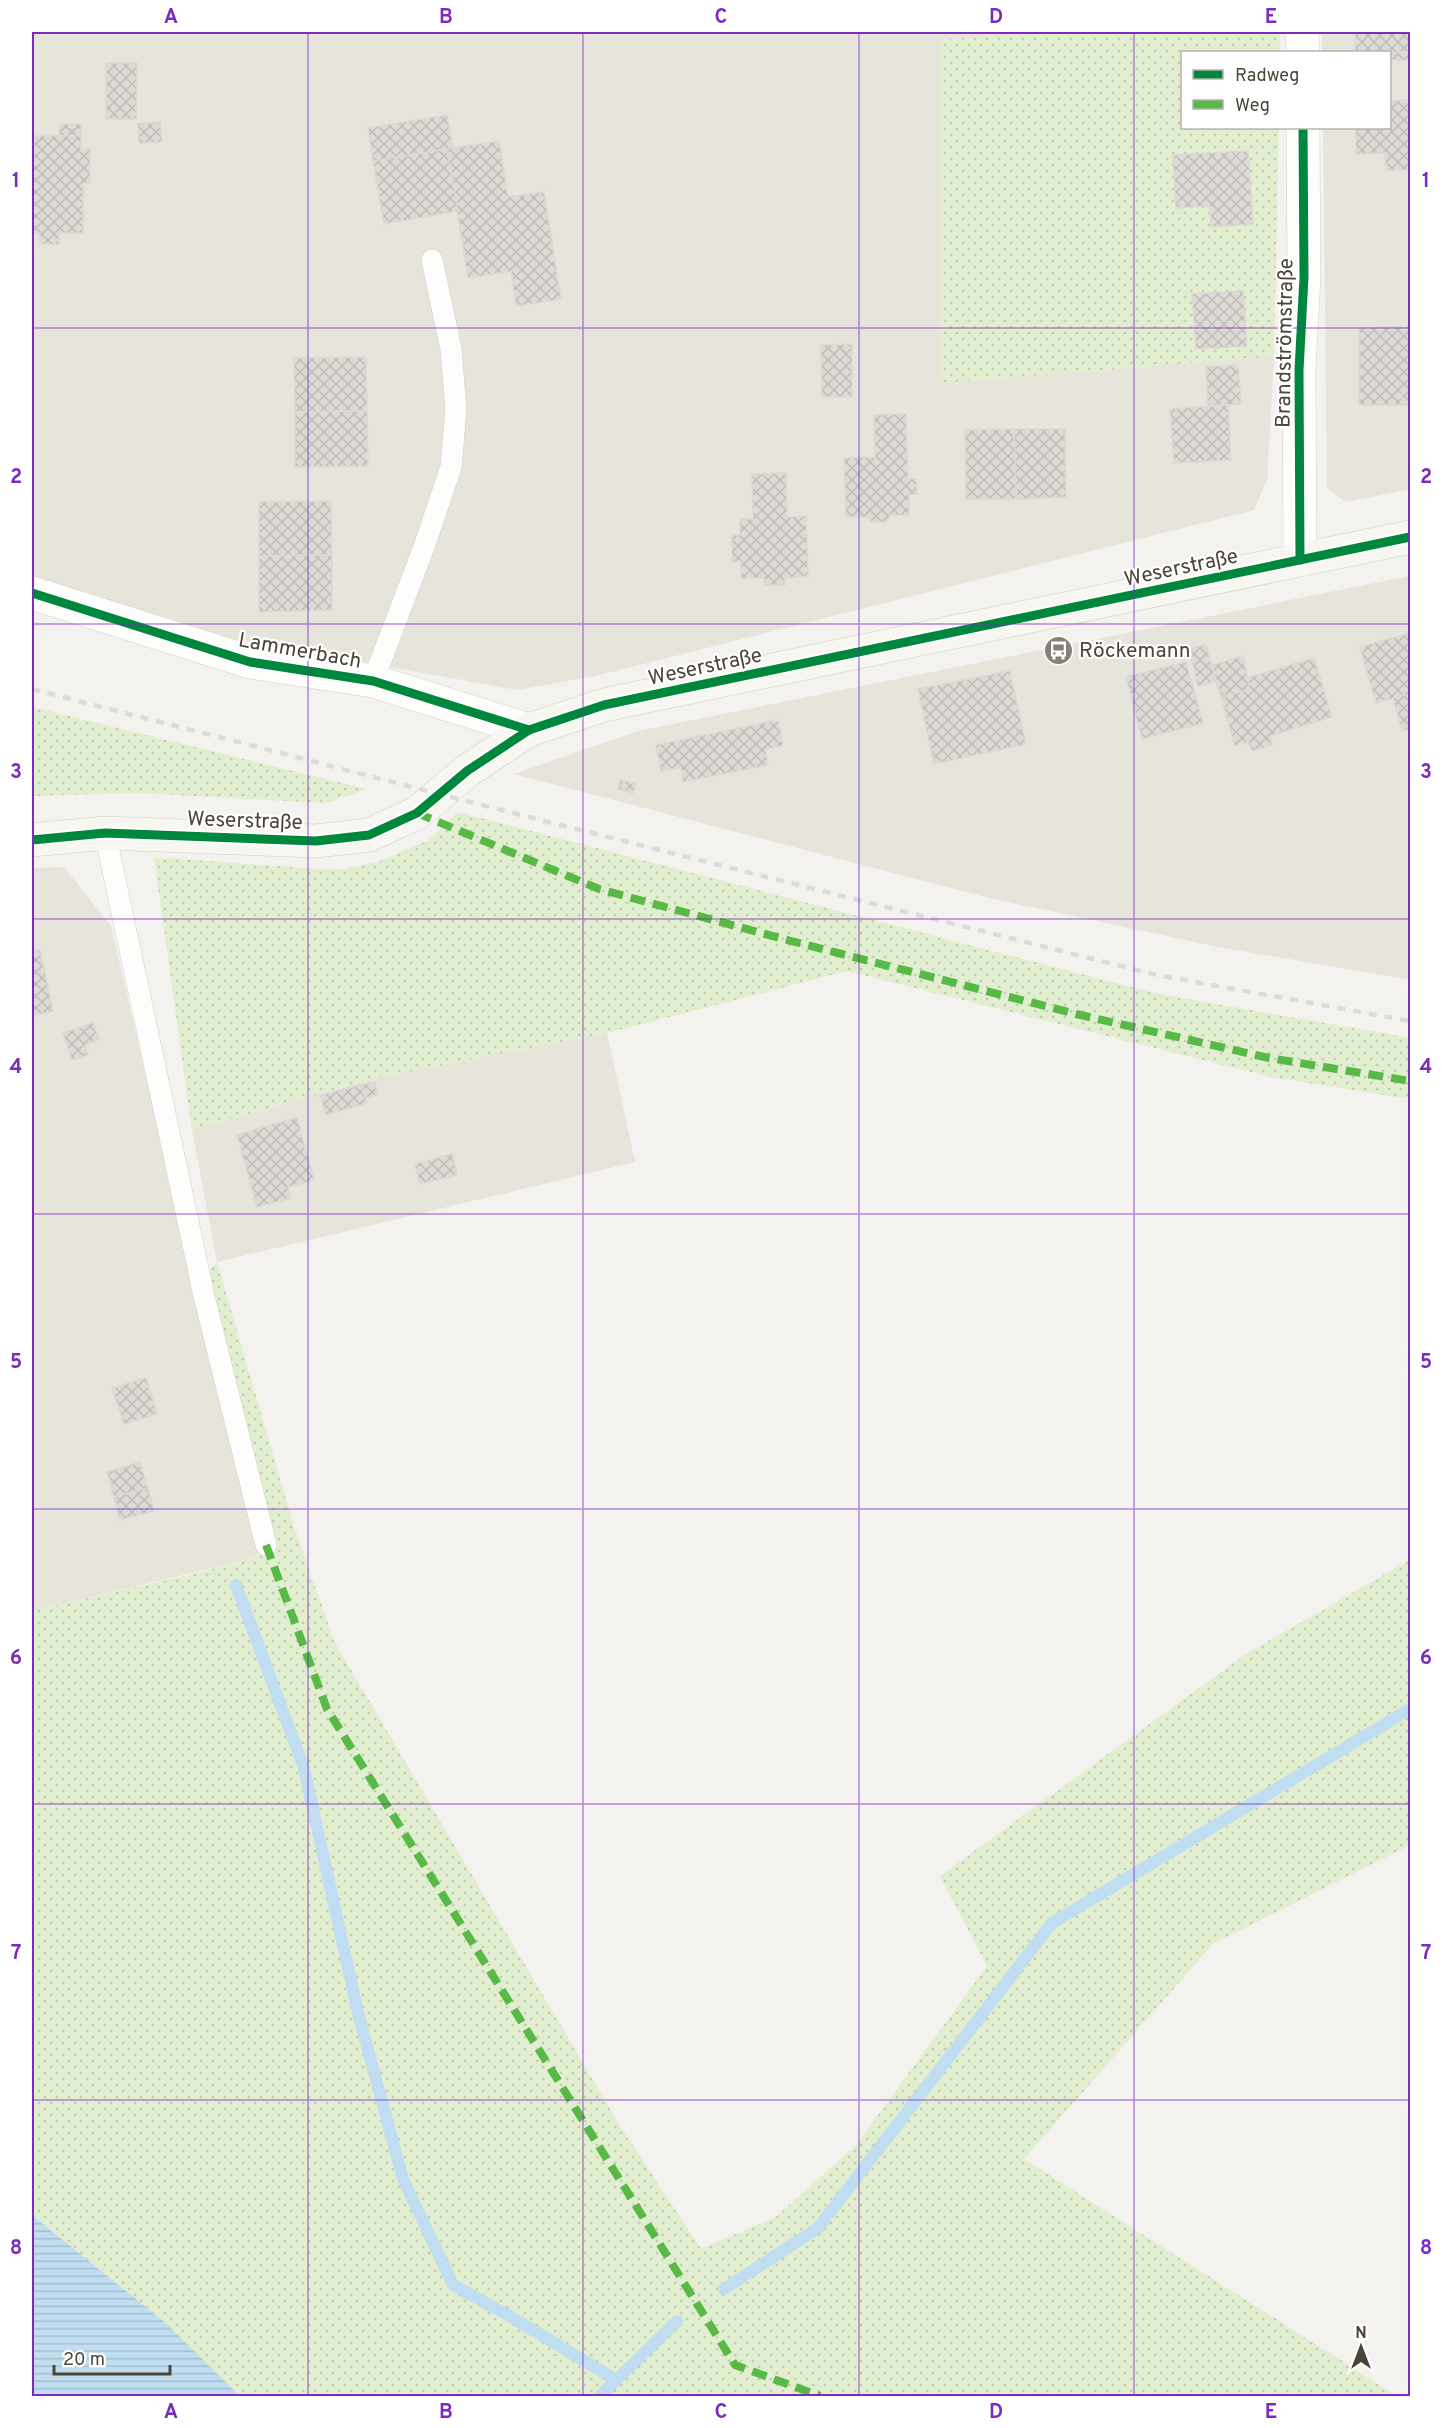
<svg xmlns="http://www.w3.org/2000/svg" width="1442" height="2428" font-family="Overpass,sans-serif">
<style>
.residential{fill:#e7e4dc}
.grass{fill:url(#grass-dots)}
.water{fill:url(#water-rules)}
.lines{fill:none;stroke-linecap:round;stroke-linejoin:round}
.stream{stroke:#c0ddf1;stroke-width:12}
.building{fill:url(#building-cross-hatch);stroke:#dcd9d4;stroke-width:1.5}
.service-casing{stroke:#d2d0cb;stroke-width:22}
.minor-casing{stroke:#d2d0cb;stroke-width:34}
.secondary-casing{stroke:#d3cfc5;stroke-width:34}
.service{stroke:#fdfdfc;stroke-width:21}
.minor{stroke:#fdfdfc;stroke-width:33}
.secondary{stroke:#f7f6f1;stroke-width:33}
.rail{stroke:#dbdbda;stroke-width:4.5;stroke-dasharray:8 8;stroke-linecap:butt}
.quiet{stroke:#58b947;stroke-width:8;stroke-dasharray:15 8;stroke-linecap:butt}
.cycleway-casing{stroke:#fff;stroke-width:13}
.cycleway{stroke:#00873e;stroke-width:9}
.grid{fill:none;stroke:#7b2cbf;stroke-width:1.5;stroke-opacity:0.55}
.labels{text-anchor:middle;stroke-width:4.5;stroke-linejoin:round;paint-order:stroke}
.street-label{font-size:21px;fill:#4b4439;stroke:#fff}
.poi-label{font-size:21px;fill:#4b4439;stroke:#fff;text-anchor:start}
.neatline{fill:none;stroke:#7b2cbf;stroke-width:2}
.grid-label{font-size:20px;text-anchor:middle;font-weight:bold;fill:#7b2cbf}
</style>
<defs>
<pattern id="grass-dots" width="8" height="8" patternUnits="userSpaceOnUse" patternTransform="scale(1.5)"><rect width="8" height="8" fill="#e1eecf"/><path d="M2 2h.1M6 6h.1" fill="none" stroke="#c3cdb2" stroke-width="1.8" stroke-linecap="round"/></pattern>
<pattern id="water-rules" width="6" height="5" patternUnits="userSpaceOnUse" patternTransform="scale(1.5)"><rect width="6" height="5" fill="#c0ddf1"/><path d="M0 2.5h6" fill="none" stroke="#a6bfcf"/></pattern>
<pattern id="building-cross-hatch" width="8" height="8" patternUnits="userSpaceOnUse" patternTransform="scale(1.5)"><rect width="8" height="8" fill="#dedbd6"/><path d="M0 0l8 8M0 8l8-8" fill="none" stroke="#c0bdb8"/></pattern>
</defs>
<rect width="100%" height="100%" fill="#f4f2ee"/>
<g class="residential">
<path d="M32 32H1065L940 41 942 383 1274 356 1267 480 1254 510 596 676 517 690 203 633 32 578Z"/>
<path d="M1322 32H1410V489L1346 502 1327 488 1323 128H1390V52H1322Z"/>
<path d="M1410 576V980L1213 946 989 898 514 774 638 731Z"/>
<path d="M64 867 111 926 258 1557 33 1611H32V868Z"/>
<path d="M607 1033 635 1162 217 1262 192 1130 375 1078Z"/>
</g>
<g class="grass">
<path d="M1065 32H1280V52H1182V128H1279L1274 356 942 383 940 40Z"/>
<path d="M32 707 366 789 326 803 138 793 32 796Z"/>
<path d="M458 812 1154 993 1410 1038V1099L1271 1077 847 971 607 1033 375 1078 192 1130 154 857 317 869H345L378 862 429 840Z"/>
<path d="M217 1262 294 1527 335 1643 619 2124 701 2249 776 2217 857 2144 987 1966 940 1876 1246 1654 1410 1560V1845L1213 1944 1024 2159 1397 2396H240L168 2325 32 2215V1611L189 1575 258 1557 202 1277Z"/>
</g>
<path class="water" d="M32 2215 168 2325 240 2396H32Z"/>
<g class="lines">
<g class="stream">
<path d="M236 1585 304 1768 358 2013 403 2179 453 2285 506 2314 616 2380"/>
<path d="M724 2289 818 2228 1052 1923 1410 1709"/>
<path d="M600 2396 677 2321"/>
</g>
</g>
<g class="building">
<rect x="1355" y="32" width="55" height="20"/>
<path d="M1410 52V60H1390V53Z"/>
<path d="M106 63H137L136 119H106Z"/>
<path d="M1410 100V170H1386L1385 153 1356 154V128H1390V101Z"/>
<path d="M447 115 453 148 373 161 368 128Z"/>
<path d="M160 122 162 142 139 143 138 124Z"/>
<path d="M60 124H81V136H59Z"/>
<path d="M34 136H81V149H90V183H83V233H59V244H40V233H32Z"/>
<path d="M499 141 508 197 544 192 561 299 516 306 511 271 468 278 447 149Z"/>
<path d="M447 149 458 211 384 224 373 161Z"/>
<path d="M1248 151 1253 224 1211 227 1210 206 1176 208 1173 155Z"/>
<path d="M1243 291 1247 346 1196 349 1192 294Z"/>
<path d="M1410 326V392H1402V405H1359V328Z"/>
<path d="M852 344V397H822L821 345Z"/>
<path d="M366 357 367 411 295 412 294 358Z"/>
<path d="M1238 365 1241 404 1208 406 1206 367Z"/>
<rect x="1402" y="392" width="8" height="13"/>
<path d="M1228 405 1231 460 1174 463 1170 409Z"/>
<path d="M367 411 368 466 295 467V412Z"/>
<path d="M906 414 908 479H916L917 494 909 495V515H890L886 522H871L867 517H846L844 458 875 457 874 415Z"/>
<path d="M1014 429H1065L1066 497 1016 499Z"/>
<path d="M1014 429 1016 499H966L965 430Z"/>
<path d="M786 473 787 517 806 516 808 576 785 578V585H765L764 578H741V561L732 562V535H740V519H753L752 474Z"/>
<path d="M331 501 332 555 259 556V502Z"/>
<path d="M332 555V610L259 612V556Z"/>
<path d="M1410 633V694L1376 703 1360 647Z"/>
<path d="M1206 645 1216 681 1198 686 1189 649Z"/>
<path d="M1243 656 1250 689 1221 697 1212 665Z"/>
<path d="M1314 658 1332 717 1270 736 1272 745 1252 751 1248 742 1235 746 1221 697 1250 689 1247 678Z"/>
<path d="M1186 662 1203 723 1142 739 1126 677Z"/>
<path d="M1010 671 1026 744 934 764 918 689Z"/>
<path d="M1410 694V729L1402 731 1393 698Z"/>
<path d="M778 720 783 746 765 749 768 765 683 782 681 767 661 771 656 745Z"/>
<path d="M620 780 636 784 633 793 618 789Z"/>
<path d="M40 950 53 1011 32 1016V951Z"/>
<path d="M93 1023 99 1039 85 1045 88 1055 72 1060 63 1033Z"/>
<path d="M375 1082 378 1095 365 1098 361 1085Z"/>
<path d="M361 1085 367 1103 326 1115 320 1095Z"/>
<path d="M295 1118H297L314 1180 288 1187 291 1198 257 1207 237 1135Z"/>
<path d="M452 1154 457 1175 420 1184 415 1164Z"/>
<path d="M146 1378 157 1414 124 1424 112 1388Z"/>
<path d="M140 1462 148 1488 114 1497 107 1472Z"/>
<path d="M148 1488 154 1511 120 1520 114 1497Z"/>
</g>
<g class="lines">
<defs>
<g id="service">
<path d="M373 681 424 547 451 467 456 409 451 349 432 260"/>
<path d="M105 833 204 1296 266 1545"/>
</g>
<g id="minor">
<path d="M1302 32 1303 52"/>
<path d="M1300 560 1299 370 1304 277 1303 128"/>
<path d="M32 593 250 662 373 681 529 730"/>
</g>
<path id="secondary" d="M32 840 105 833 316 841 369 835 417 813 467 771 529 730 604 705 1410 537"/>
</defs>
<use href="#service" class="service-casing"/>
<use href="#minor" class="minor-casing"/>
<use href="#secondary" class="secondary-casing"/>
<use href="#service" class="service"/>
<use href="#minor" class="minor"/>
<use href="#secondary" class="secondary"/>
<path class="rail" d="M32 689 548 822 1157 975 1410 1021"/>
<g class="quiet">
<path d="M417 813 599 889 791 941 1076 1014 1269 1058 1410 1081"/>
<path d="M266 1545 327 1709 735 2365 820 2396"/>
</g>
<defs>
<g id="cycleway">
<path d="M1300 560 1299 370 1304 277 1303 128"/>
<path d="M32 593 250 662 373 681 529 730"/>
<path d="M32 840 105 833 316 841 369 835 417 813 467 771 529 730 604 705 1410 537"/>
</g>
</defs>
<use href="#cycleway" class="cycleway-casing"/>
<use href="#cycleway" class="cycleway"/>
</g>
<path class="grid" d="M308 32V2396M583 32V2396M859 32V2396M1134 32V2396M32 328H1410M32 624H1410M32 919H1410M32 1214H1410M32 1509H1410M32 1804H1410M32 2100H1410"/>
<defs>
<symbol id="bus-disc" viewBox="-11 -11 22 22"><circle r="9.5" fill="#868178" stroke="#fff"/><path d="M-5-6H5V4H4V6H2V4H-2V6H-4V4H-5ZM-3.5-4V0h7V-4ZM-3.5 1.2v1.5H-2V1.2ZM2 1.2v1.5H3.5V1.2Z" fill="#fff"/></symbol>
</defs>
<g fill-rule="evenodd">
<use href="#bus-disc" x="1042" y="634" width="33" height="33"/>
</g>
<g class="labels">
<g class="street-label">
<text transform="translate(1284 343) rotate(-89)" y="7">Brandströmstraße</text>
<text transform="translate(1181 567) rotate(-12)" y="7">Weserstraße</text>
<text transform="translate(300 650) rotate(10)" y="7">Lammerbach</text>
<text transform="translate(705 666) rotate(-12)" y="7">Weserstraße</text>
<text transform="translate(245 820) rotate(2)" y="7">Weserstraße</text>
</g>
<g class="poi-label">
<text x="1079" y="657">Röckemann</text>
</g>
</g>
<rect width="1442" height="2428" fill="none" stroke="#ffffff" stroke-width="66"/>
<rect x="1181" y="51" width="210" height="78" fill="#ffffff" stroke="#b7b4b0" stroke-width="1.5"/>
<rect x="1193" y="70" width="30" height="9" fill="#00873e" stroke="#b7b4b0" stroke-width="1.5"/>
<text x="1235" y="81" font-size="18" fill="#4b4439">Radweg</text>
<rect x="1193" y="100" width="30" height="9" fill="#58b947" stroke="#b7b4b0" stroke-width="1.5"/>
<text x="1235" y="111" font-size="18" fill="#4b4439">Weg</text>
<g transform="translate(1361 2347)" stroke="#ffffff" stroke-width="4.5" paint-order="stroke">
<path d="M0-4.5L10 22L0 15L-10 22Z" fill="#4b4439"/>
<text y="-9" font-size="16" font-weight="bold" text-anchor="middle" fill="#4b4439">N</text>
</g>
<path d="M54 2365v9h116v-9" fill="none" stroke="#4b4439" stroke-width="3"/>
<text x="63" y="2365" font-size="18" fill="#4b4439" stroke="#ffffff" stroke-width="4.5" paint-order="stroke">20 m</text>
<rect x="33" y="33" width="1376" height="2362" class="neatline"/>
<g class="grid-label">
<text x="171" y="23">A</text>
<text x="446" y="23">B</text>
<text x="721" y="23">C</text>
<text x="996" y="23">D</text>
<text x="1271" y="23">E</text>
<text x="16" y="187">1</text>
<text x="1426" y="187">1</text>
<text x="16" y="483">2</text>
<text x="1426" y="483">2</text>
<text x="16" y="778">3</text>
<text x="1426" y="778">3</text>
<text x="16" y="1073">4</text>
<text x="1426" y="1073">4</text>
<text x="16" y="1368">5</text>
<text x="1426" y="1368">5</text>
<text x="16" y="1664">6</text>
<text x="1426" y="1664">6</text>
<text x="16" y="1959">7</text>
<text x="1426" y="1959">7</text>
<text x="16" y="2254">8</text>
<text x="1426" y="2254">8</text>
<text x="171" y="2418">A</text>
<text x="446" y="2418">B</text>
<text x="721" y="2418">C</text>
<text x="996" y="2418">D</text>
<text x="1271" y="2418">E</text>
</g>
</svg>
